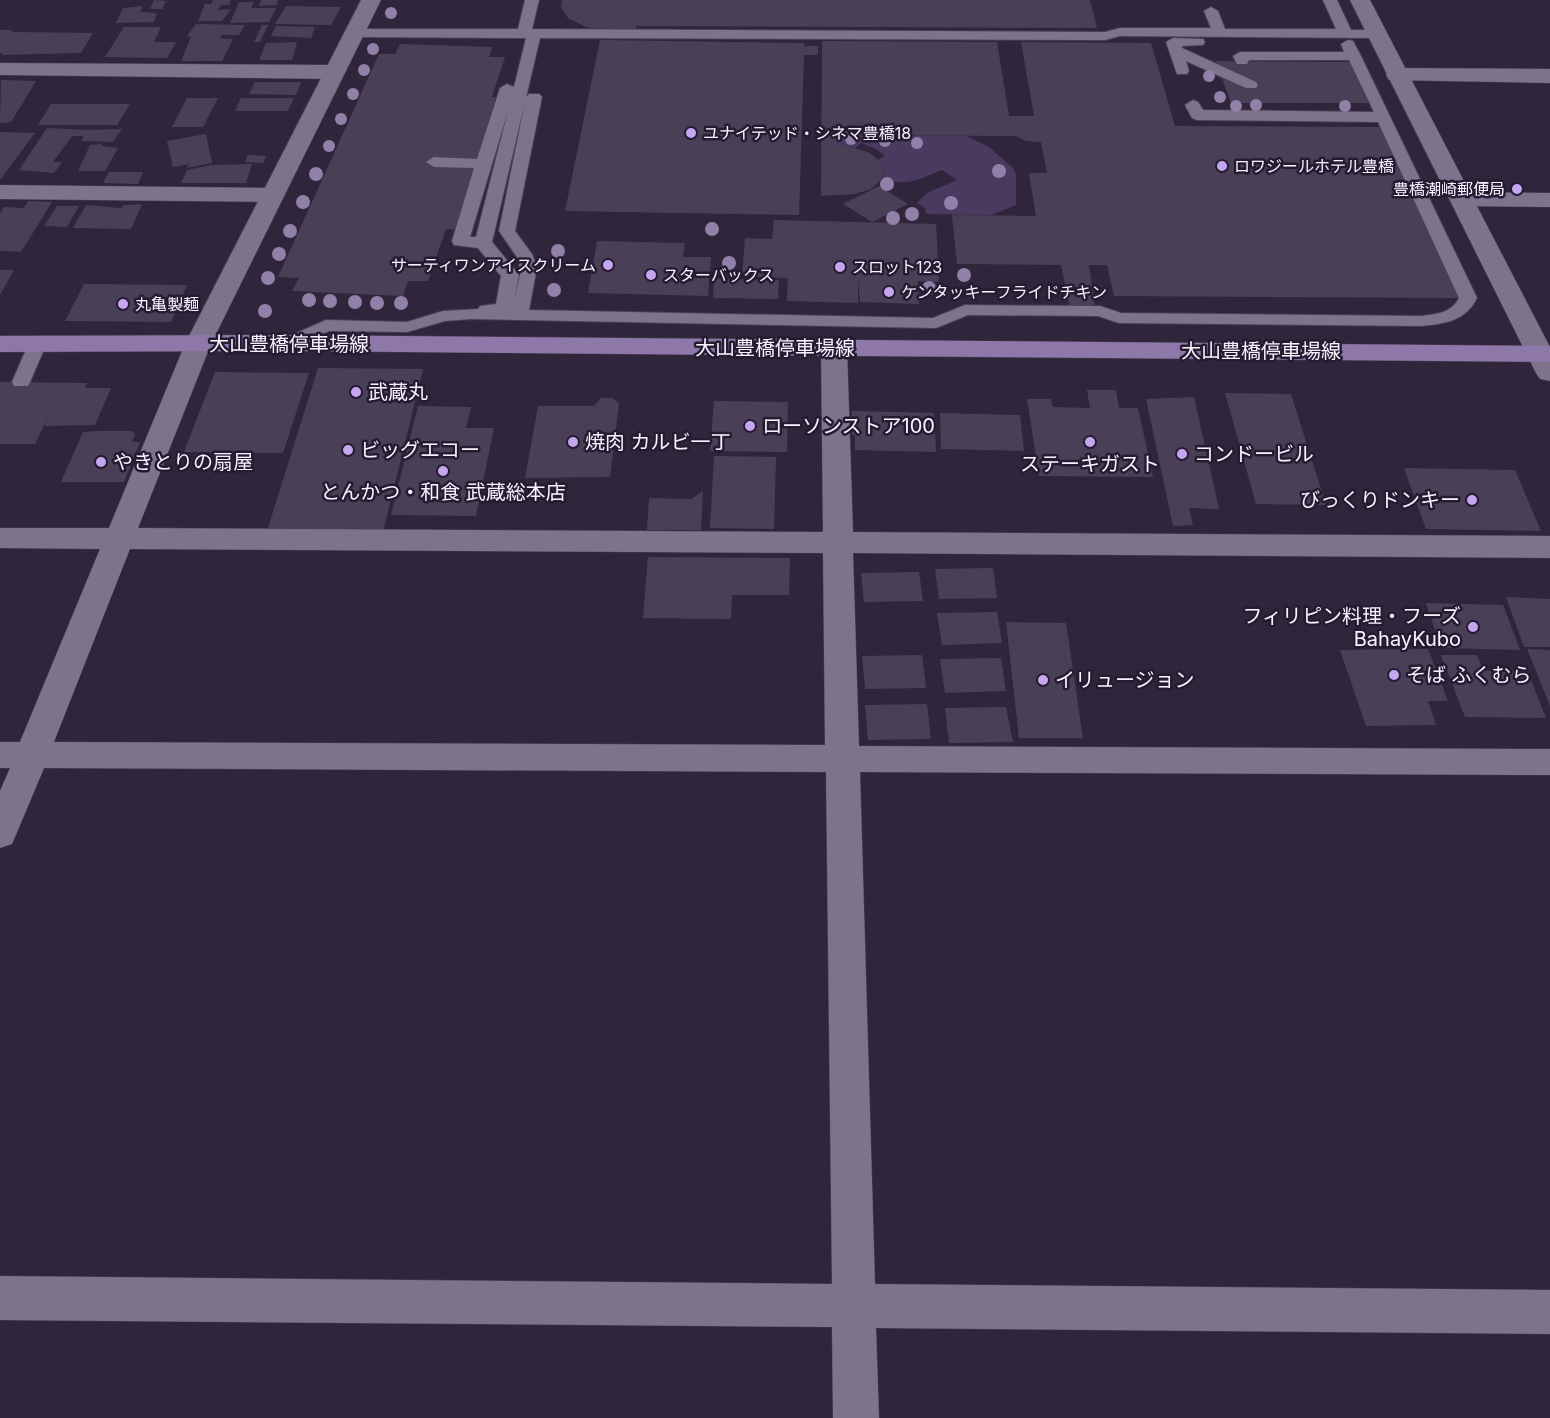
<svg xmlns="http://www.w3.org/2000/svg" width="1550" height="1418" font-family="Inter,'Noto Sans JP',sans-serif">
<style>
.green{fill:#4b3a60}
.building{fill:#494057}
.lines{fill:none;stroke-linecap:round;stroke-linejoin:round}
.service-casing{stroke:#494153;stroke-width:2}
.minor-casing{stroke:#494153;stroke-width:1}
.tertiary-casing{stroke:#494153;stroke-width:1}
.secondary-casing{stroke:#494153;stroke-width:1}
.service{fill:#7e738d;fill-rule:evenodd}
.minor{fill:#7e738d;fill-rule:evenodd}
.tertiary{fill:#7e738d;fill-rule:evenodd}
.secondary{fill:#8e78a9;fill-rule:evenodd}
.tree{fill:#9180a7}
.poi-dot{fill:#c6a6f0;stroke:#261c32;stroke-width:2}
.labels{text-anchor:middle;stroke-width:5;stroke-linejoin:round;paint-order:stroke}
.far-poi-label{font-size:16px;fill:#f6f2fe;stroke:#261c32;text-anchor:start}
.street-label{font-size:20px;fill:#f6f2fe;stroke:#261c32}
.poi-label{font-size:20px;fill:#f6f2fe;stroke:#261c32;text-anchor:start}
</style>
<rect width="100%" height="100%" fill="#30263c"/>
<path class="green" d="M838 135 966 136 989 147 1013 168 1016 174V205L991 215 926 214 925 208 917 203 927 193 957 180 942 170C921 178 903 189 882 177L884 171 877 160 885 156 876 149 861 143 855 148 837 146Z"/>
<g class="building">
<path d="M154 0 166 1 162 9H150Z"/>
<path d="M213 0H231L229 5H221L218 10 231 9 222 21H198L205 4H211Z"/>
<path d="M261 0H278L277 5 259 6Z"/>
<path d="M562 0H1090L1097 28 636 26V29L623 31 597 30 586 27 568 18 561 7Z"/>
<path d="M239 2H254L251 8H276L269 22 230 23Z"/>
<path d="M143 6 140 12 157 13 154 22 116 23 123 8Z"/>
<path d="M286 6 341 7 331 25 275 24Z"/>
<path d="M196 24 245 25 239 35H222L220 38 233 39 222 61H181L191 37 187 36Z"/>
<path d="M262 25H268L260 42H254Z"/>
<path d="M276 26 315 27 311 38 271 36Z"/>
<path d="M124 27H161L154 42H176L167 58 105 57Z"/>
<path d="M0 30H11L13 32 93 33 81 53 1 55 3 53H0Z"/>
<path d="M600 40 804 43V46H818V55H804L799 215 565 211Z"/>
<path d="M822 41 997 42 1009 116H1034L1021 42 1151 43 1175 126 1381 127 1460 298 1114 296 1107 265H1089L1095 308H1070L1061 265 957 264 952 215 1036 216 1029 173H1047L1041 142 1026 141 1016 136 838 135 837 146 855 148 870 153 880 162 884 171 880 181 871 189 855 194 821 196Z"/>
<path d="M297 42 292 60H259L266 43Z"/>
<path d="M400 44 492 47 489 57H505L492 97 514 98 471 230 446 229 428 281H408L403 296 292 291 299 278 278 277 379 54H395Z"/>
<path d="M1216 61 1350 62 1370 103H1231Z"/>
<path d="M1 80 36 81 11 122 0 123Z"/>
<path d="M255 82H301L296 95 249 94Z"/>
<path d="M187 98H218L203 127H172Z"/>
<path d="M241 98H294L288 111H235Z"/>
<path d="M51 104H130L117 125H38Z"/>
<path d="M47 128 87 130 122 129 113 142 81 141 84 136H72L53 162H62L54 173 19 170Z"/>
<path d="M0 132 35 133 0 180Z"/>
<path d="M206 134 212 163 186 168 189 164 173 167 167 141Z"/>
<path d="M102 144V146L118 148 105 171H78L90 145Z"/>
<path d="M248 155 266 156 263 163 245 162Z"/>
<path d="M252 164 246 183H181L187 170 212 165Z"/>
<path d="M109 172H143L138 184 103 183Z"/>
<path d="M879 186 908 204 872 222 843 204Z"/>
<path d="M28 201 52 202 21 252 0 251V213L4 207 24 208Z"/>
<path d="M142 204 131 229 73 228 86 205 121 208 124 205Z"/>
<path d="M57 206H79L67 227 44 226Z"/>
<path d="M774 220 936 224 939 282 918 281 919 304 860 302 858 279V303L787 301 788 278 742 276 745 238 772 239Z"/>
<path d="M597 241 685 243 683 257H711L708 296 588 293Z"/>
<path d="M0 270H14L0 295Z"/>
<path d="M714 279 779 280 778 299 713 298Z"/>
<path d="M84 284 187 285 171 322 65 321Z"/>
<path d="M318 368 423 369 383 532 267 531Z"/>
<path d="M215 372 309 373 283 453 184 452Z"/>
<path d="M0 382 87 383 85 388H111L95 425 44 426 50 412 35 444H0Z"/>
<path d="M1087 390H1116L1119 408H1138L1153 477 1039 476 1027 399H1051L1053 407 1090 408Z"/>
<path d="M1225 393 1291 394 1326 505 1256 504Z"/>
<path d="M1194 397 1219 509 1189 508 1193 525 1173 526 1146 399Z"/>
<path d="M601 398H612L619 403 610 477 525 478 538 406H594Z"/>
<path d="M714 401 788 402 787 452 710 451Z"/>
<path d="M418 406 471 407 466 428H494L476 516 391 515Z"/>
<path d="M852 411 934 413 936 452 855 450V435H852Z"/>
<path d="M940 413 1020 415 1024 451 941 449Z"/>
<path d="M97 431H131L135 434 132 442H140L124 482H61L83 432Z"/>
<path d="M714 456 776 457 774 529 710 528Z"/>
<path d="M1404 468 1515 470 1541 531 1426 529Z"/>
<path d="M703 491 701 530H647L649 498 691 499Z"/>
<path d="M648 557 790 558 789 595H732L731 619 643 618Z"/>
<path d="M993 568 997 598 939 599 935 569Z"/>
<path d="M919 572 923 601 864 602 861 573Z"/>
<path d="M1506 597 1550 599V647H1524Z"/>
<path d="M1426 603 1503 605 1520 650 1441 648Z"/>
<path d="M997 612 1002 643 942 645 937 613Z"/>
<path d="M1006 622 1066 623 1083 738H1019Z"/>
<path d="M1428 649 1448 701H1428L1436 725 1366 726 1340 650Z"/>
<path d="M1527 649 1550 650V706Z"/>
<path d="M922 655 926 688 865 689 862 656Z"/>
<path d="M1441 655H1477L1483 671 1527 670 1546 718 1465 717Z"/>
<path d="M1001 658 1006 691 945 693 940 659Z"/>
<path d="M927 704 931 739 868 740 865 705Z"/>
<path d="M1006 707 1013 742 949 743 945 708Z"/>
</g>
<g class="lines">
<defs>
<g id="service">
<path d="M525 0H539L532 29 1105 32 1120 28H1211L1204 11 1211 7 1218 11 1225 29H1336L1323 0H1337L1351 30H1376L1383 34 1376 38 1120 36 1105 40 540 38 492 242 519 275 514 301 520 275 519 260 499 231 526 97 529 94H539L542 97 515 231 532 254 537 267 529 310 933 318 965 305 1100 306 1121 313 1421 316C1436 314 1452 313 1459 298L1378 122 1197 120 1192 118 1185 105 1193 100 1198 102 1203 110 1374 112 1349 60H1249L1247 64H1237L1233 56 1240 52H1344L1341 44 1348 40 1353 41 1361 56 1477 298C1466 321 1444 324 1421 326L1119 323 1098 316 968 315 936 328 472 319 445 321 407 332 329 331 295 347H283L280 343 283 339 326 320 407 322 443 311 478 309 480 306 496 304 501 276 478 248 454 245 452 241 474 168 434 167 426 162 434 157 477 159 500 88 507 84 514 87 526 38 355 37 348 33 355 29H518ZM508 111 476 237H470Z"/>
<path d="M1173 38 1203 39 1205 42 1203 45 1182 46V48L1256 82 1258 85 1256 88H1246L1186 61 1189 71 1187 74H1177L1166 42Z"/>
<path d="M37 339 43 341 46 345 30 382 28 386H14L12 382 28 345 31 341Z"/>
</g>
<g id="minor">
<path d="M0 63 334 65 342 67 345 72 342 77 334 79 0 75Z"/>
<path d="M1397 68 1550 69V83L1389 80 1386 75 1389 70Z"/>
<path d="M0 185 273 188 281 190 285 195 281 200 273 202 0 199Z"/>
<path d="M1463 192 1550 193V207L1463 206 1455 204 1451 199 1455 194Z"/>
<path d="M198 336 207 338 211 344 138 528 823 532 821 348 825 342 834 340 843 342 847 348 853 532 1550 536V558L853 553 859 746 1550 749V775L860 772 875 1284 1550 1290V1334L876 1328 879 1418H833L832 1327 0 1320V1276L832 1284 826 772 44 768 12 844 0 848V791L10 768H0V742H20L100 549 0 548V528H109L185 344 189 338ZM130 549 823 553 825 745 54 742Z"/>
</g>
<g id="tertiary">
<path d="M361 0H381L211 344 207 350 198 352 189 350 185 344Z"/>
<path d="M1350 0H1370L1550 347V381L1540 379 1536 373Z"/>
</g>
<path id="secondary" d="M289 335 1550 346V362L289 351 0 352V336Z"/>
</defs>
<use href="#service" class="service-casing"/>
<use href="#minor" class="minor-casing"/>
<use href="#tertiary" class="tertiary-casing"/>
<use href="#secondary" class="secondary-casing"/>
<use href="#service" class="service"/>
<use href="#minor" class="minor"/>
<use href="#tertiary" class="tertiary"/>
<use href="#secondary" class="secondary"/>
</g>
<g class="tree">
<circle cx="391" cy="13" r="6"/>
<circle cx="373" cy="49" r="6"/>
<circle cx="364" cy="70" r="6"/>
<circle cx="1209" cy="76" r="6"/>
<circle cx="353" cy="94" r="6"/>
<circle cx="1220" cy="97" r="6"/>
<circle cx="1256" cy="105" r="6"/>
<circle cx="1236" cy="106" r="6"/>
<circle cx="1345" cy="106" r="6"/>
<circle cx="341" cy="119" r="6"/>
<circle cx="851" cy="139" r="6"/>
<circle cx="885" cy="141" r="6"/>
<circle cx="917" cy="143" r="6"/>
<circle cx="329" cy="146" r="6"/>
<circle cx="999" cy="171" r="7"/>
<circle cx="316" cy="174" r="7"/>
<circle cx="887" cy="184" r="7"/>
<circle cx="303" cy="202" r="7"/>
<circle cx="951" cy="203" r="7"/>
<circle cx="912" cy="214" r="7"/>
<circle cx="893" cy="218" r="7"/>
<circle cx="712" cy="229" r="7"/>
<circle cx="290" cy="231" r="7"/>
<circle cx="558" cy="251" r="7"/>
<circle cx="279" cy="254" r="7"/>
<circle cx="729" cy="263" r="7"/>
<circle cx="964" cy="275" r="7"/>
<circle cx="268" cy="278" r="7"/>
<circle cx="929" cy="288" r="7"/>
<circle cx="554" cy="290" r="7"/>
<circle cx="309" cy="300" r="7"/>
<circle cx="330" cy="301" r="7"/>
<circle cx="355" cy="302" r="7"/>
<circle cx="377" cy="303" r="7"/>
<circle cx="401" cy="303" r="7"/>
<circle cx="265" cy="311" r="7"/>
</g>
<g class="poi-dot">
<circle cx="691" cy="133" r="6"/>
<circle cx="1222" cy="166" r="6"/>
<circle cx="1517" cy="189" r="6"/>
<circle cx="608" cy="265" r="6"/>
<circle cx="840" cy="267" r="6"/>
<circle cx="651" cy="275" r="6"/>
<circle cx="889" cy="292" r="6"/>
<circle cx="123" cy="304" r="6"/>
<circle cx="356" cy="392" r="6"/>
<circle cx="750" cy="426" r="6"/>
<circle cx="573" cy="442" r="6"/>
<circle cx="1090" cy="442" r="6"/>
<circle cx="348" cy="450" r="6"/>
<circle cx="1182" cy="454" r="6"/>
<circle cx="101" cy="462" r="6"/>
<circle cx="443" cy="471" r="6"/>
<circle cx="1472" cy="500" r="6"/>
<circle cx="1473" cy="627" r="6"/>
<circle cx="1394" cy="675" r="6"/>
<circle cx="1043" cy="680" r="6"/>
</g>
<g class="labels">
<g class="far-poi-label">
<text x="703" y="139">ユナイテッド・シネマ豊橋18</text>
<text x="1234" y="172">ロワジールホテル豊橋</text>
<text x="1505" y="195" text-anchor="end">豊橋潮崎郵便局</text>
<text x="596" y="271" text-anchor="end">サーティワンアイスクリーム</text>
<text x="852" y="273">スロット123</text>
<text x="663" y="281">スターバックス</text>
<text x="901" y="298">ケンタッキーフライドチキン</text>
<text x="135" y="310">丸亀製麺</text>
</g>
<g class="street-label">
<text x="289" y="351">大山豊橋停車場線</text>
<text x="775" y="355">大山豊橋停車場線</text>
<text x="1261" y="358">大山豊橋停車場線</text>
</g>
<g class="poi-label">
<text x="368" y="399">武蔵丸</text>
<text x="762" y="433">ローソンストア100</text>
<text x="585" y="449">焼肉 カルビ一丁</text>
<text x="360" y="457">ビッグエコー</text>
<text x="1194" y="461">コンドービル</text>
<text x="113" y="469">やきとりの扇屋</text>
<text x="1090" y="471" text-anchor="middle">ステーキガスト</text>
<text x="443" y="499" text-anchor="middle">とんかつ・和食 武蔵総本店</text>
<text x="1460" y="507" text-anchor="end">びっくりドンキー</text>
<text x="1461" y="623" text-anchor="end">フィリピン料理・フーズ<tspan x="1461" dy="23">BahayKubo</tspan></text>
<text x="1406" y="682">そば ふくむら</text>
<text x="1055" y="687">イリュージョン</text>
</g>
</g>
</svg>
